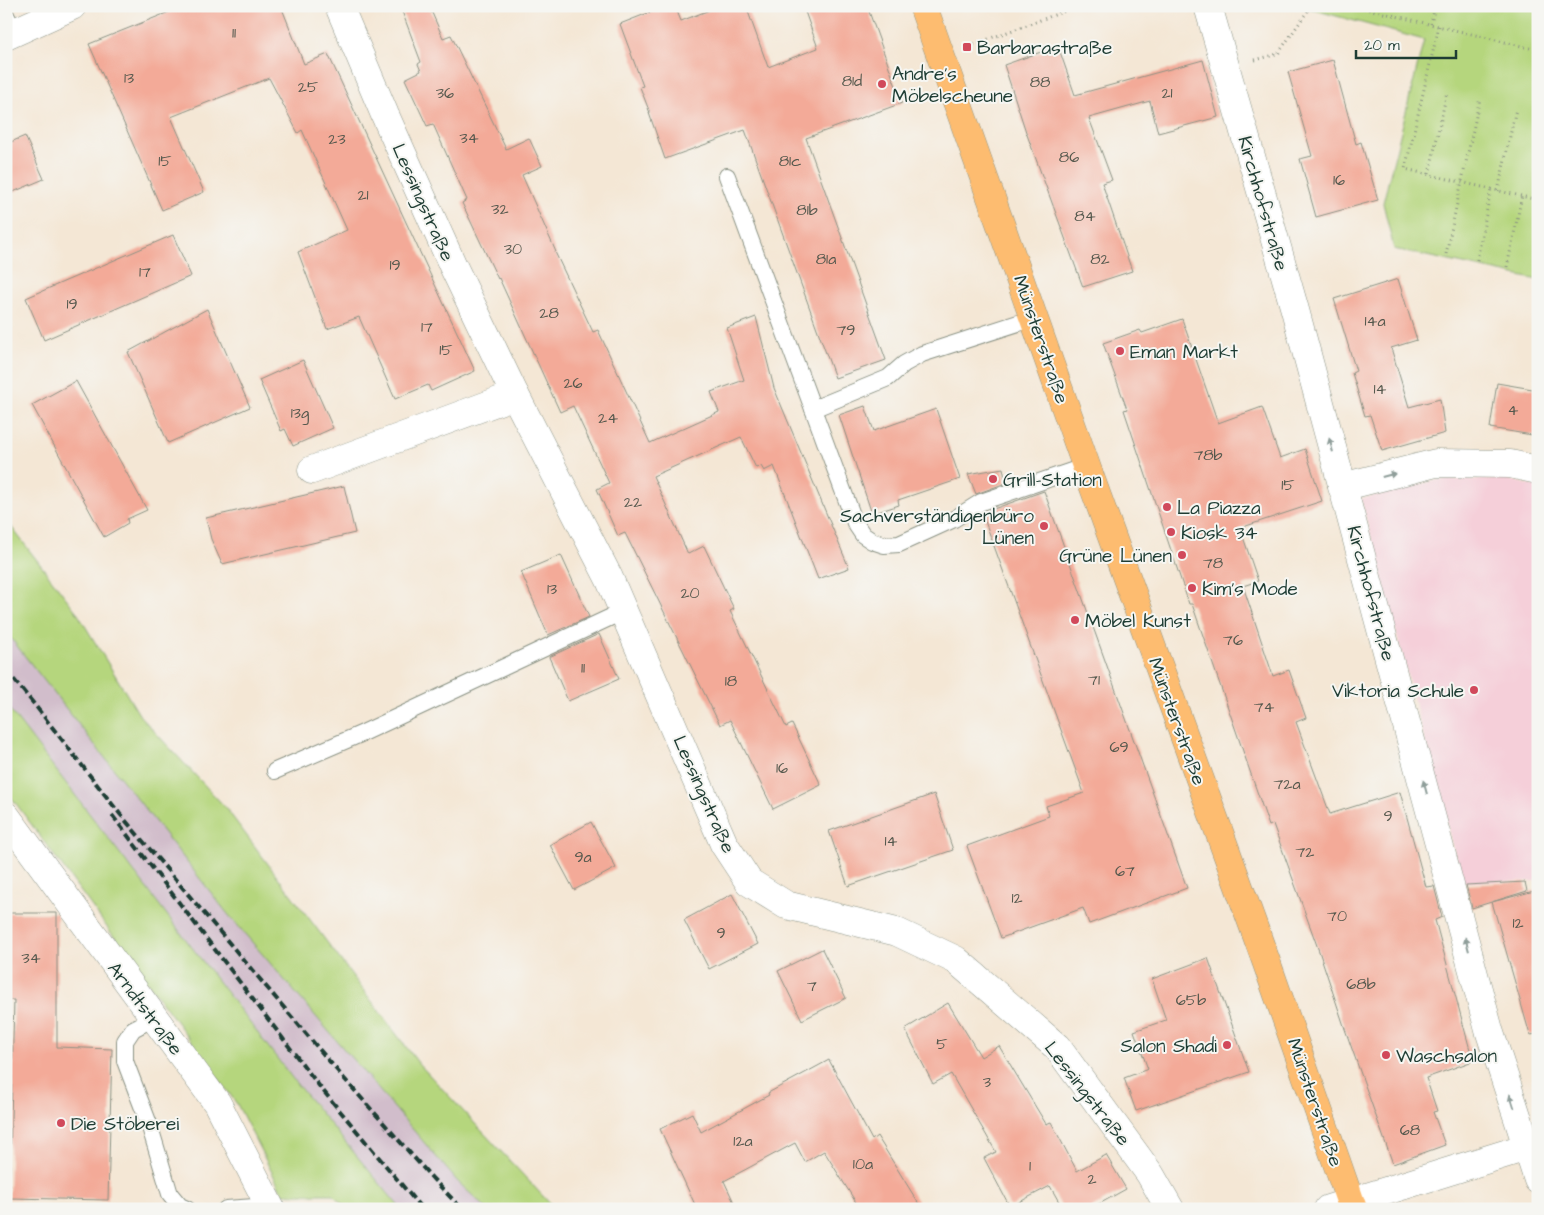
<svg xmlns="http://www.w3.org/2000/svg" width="1544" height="1215" font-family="'Architects Daughter',sans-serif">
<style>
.built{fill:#f5cfd9}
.industrial{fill:#d1bdcb}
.green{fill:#b5d67d;stroke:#6a8a58}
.building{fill:#f3aa98}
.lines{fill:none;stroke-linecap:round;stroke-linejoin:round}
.service-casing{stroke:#8a9284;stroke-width:18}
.minor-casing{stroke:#8a9284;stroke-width:29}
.primary-casing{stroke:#8a9284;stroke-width:29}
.path{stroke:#8a9284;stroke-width:3;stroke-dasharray:1 4;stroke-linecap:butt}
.service{stroke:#fff;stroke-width:16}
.minor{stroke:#fff;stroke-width:28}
.primary{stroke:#fdbc6f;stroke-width:28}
.rail{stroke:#1f3d34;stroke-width:4;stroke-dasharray:8 4;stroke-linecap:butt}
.oneway{fill:#8f9e9a}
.poi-dot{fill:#d1495b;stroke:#f6f6f2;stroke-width:2}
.labels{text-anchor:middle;stroke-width:4;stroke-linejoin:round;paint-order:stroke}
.number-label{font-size:16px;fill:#54584d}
.poi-label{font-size:19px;fill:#1f3d34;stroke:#f6f6f2;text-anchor:start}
.street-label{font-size:19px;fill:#1f3d34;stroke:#f6f6f2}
</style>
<rect width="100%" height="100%" fill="#f6f6f2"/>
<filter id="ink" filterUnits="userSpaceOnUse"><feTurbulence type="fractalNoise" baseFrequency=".02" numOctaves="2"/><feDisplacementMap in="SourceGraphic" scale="10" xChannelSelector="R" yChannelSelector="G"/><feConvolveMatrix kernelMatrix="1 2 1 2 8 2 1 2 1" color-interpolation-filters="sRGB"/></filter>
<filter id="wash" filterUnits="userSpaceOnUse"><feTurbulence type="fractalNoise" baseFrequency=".0096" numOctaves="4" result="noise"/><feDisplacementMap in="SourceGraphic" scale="20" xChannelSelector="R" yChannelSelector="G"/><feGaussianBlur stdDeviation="1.12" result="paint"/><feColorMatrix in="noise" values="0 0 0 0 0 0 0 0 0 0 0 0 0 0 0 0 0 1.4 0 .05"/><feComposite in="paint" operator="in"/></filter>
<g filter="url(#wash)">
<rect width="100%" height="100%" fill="#f4e7d5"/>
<path class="built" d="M1507 479 1538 487V881L1462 882 1361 499 1438 480Z"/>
<path class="industrial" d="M6 632 227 913 458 1182 487 1209H401L296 1083 6 705Z"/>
<g class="green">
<path d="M1300 6H1538V280L1394 249 1383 203 1424 40Z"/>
<path d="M6 520 76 611 140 716 225 807 419 1064 555 1209H487L458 1182 227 913 6 632Z"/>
<path d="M6 705 296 1083 401 1209H347L333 1194H283L237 1104 6 790Z"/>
</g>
<g id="blocks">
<g class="building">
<path d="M184 6H281L304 64 328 54 475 371 431 391 428 385 395 399 359 317 327 329 298 252 347 230 302 130 298 133 269 78 171 117 204 192 162 210 89 44Z"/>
<path d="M400 6H429L443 38 451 35 506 149 529 138 542 166 522 175 556 252H555L593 332 598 330 650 443 719 412 711 392 744 380 727 328 756 317 774 388 849 568 818 579 774 466 764 471 761 466 756 468 741 437 653 476 688 554 704 546 734 609 730 611 786 727 792 724 821 785 773 809 730 720 720 725 625 533 618 536 597 489 609 483 573 406 560 412 499 278 498 279 462 203 467 200 433 124 427 126 405 79 421 71 418 64 421 62Z"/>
<path d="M666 6H675L681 21 720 6H746L768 67 818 48 803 6H867L902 103 806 138 886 360 835 378 745 130 665 159 649 113H650L640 87 643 86 620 24Z"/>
<path d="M1058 46 1075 95 1203 60 1218 117 1158 133 1150 101 1089 118 1112 180 1102 183 1132 271 1083 287 1026 132 1004 65Z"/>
<path d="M1333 60 1356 144 1361 142 1378 200 1316 217 1300 159 1312 156 1288 72Z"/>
<path d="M25 136 44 179 6 195V144Z"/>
<path d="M173 235 191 276 44 340 26 298Z"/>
<path d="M1398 279 1417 340 1391 348 1409 407 1440 399 1445 433 1382 451 1370 415 1365 416 1352 373 1356 371 1334 299Z"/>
<path d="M207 309 250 407 168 443 128 352Z"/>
<path d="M1182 319 1218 423 1262 407 1280 458 1305 449 1322 501 1240 528 1258 581 1243 586 1273 676 1289 670 1306 718 1296 722 1330 814 1400 792 1426 887 1434 886 1442 917 1435 920 1473 1061 1426 1078 1437 1111 1433 1112 1445 1145 1393 1164 1346 1032 1320 954 1273 824 1269 826 1192 604H1189L1124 410 1127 409 1103 343 1140 330 1142 333Z"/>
<path d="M303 360 333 428 293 446 285 429 281 431 259 380Z"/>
<path d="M76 381 147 510 127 519 128 523 104 537 32 405Z"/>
<path d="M1497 383 1538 390V436L1490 428Z"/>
<path d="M865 406 874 431 936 409 960 479 898 500 899 505 872 514 839 415Z"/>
<path d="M1003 468 1006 483 976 494 968 474Z"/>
<path d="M344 486 355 533 222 564 211 539 206 518Z"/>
<path d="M1044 491 1187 888 1089 924 1083 908 1001 938 967 846 1049 816 1046 806 1084 793 982 513Z"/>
<path d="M561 555 589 617 548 635 521 572Z"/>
<path d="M599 634 619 679 568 701 549 657Z"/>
<path d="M934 794 953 850 848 886 829 831Z"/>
<path d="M591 822 616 868 574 890 550 845Z"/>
<path d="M1525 882 1527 891 1472 908 1466 885Z"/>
<path d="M1538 890V1034L1530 1035 1492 902Z"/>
<path d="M732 894 758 944 709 969 684 920Z"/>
<path d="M6 913H57V1047L112 1049 108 1200 9 1198 14 1000H6Z"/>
<path d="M822 949 846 998 802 1020 778 971Z"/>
<path d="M1208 958 1249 1072 1136 1111 1124 1078 1148 1069 1134 1031 1166 1020 1152 979Z"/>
<path d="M948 1003 981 1057 999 1046 1046 1124 1051 1122 1077 1171 1106 1155 1126 1189 1090 1209H1063L1050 1186 1010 1207 984 1158 996 1152 951 1074 933 1084 905 1029Z"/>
<path d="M829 1060 872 1140 877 1136 922 1209H860L824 1151 805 1162 795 1143 724 1181 737 1209H697L660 1129 692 1113 701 1132 769 1095 768 1093Z"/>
</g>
</g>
</g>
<g filter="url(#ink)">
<use href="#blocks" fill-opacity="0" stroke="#8a9284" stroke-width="1"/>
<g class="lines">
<defs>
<g id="service">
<path d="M6 15 15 33"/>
<path d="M727 176 813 409 888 378 904 364 922 354 1034 318"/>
<path d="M813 409 855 523 863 535 872 541 884 545 899 544 954 519 981 502 1086 466"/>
<path d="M275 771 363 733 624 611"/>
<path d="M154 1018 133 1029 125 1041V1061L149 1124 170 1194 180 1206 187 1209"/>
<path d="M226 1209 270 1206"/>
</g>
<g id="minor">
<path d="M339 6 385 115 453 266 515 395 609 578 724 844 749 882 786 905 897 932 956 960 1057 1047 1150 1174 1170 1209"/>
<path d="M1208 6 1295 310 1489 1030 1538 1180"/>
<path d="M6 36 72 6"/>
<path d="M312 470 515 395"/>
<path d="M1342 487 1436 463 1510 464 1538 470"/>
<path d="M6 816 217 1103 271 1209"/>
<path d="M1328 1209 1527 1147"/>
</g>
<path id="primary" d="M923 6 1089 474 1266 961 1353 1209"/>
</defs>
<use href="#service" class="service-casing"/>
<use href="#minor" class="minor-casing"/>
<use href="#primary" class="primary-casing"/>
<g class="path">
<path d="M1354 6 1538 50"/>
<path d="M1431 24 1435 6"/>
<path d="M1439 26 1405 169 1538 200"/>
<path d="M969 46 1079 6"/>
<path d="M1255 60 1278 54 1311 6"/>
<path d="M1429 174 1447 92"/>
<path d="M1498 191 1516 109"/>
<path d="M1533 199 1538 178"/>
<path d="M1446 254 1480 98"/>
<path d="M1477 260 1491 189"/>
<path d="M1507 267 1522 196"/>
</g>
<use href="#service" class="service"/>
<use href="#minor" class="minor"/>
<use href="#primary" class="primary"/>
<g class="rail">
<path d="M6 670 34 704 120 814 341 1075 433 1179 462 1209"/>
<path d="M112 815 320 1087 422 1209"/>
</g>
</g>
<defs><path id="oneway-solid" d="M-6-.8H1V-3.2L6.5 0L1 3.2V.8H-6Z" transform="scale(1.25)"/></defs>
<g class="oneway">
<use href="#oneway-solid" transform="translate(1331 445) rotate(-105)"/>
<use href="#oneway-solid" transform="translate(1389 475) rotate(-15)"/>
<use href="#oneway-solid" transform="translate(1425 787) rotate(-105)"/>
<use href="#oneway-solid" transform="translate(1467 944) rotate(-105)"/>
<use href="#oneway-solid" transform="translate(1512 1101) rotate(-108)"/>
</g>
</g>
<g class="poi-dot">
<rect x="962" y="42" width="10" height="10" rx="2.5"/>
<circle cx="882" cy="84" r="5"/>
<circle cx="1120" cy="351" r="5"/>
<circle cx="993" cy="479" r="5"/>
<circle cx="1167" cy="507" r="5"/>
<circle cx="1044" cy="526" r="5"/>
<circle cx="1171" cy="532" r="5"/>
<circle cx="1182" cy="555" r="5"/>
<circle cx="1192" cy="588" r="5"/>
<circle cx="1075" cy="620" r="5"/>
<circle cx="1474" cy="690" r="5"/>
<circle cx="1227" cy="1045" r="5"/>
<circle cx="1386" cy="1055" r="5"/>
<circle cx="61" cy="1123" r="5"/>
</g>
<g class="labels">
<g class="number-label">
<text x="234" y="38">11</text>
<text x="129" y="83">13</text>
<text x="852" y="86">81d</text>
<text x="1040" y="87">88</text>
<text x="308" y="92">25</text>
<text x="445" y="98">36</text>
<text x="1167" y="98">21</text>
<text x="469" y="143">34</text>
<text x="337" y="144">23</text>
<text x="1069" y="162">86</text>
<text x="165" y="166">15</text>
<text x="790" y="166">81c</text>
<text x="1339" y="185">16</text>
<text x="363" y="200">21</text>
<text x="500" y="214">32</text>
<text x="807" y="215">81b</text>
<text x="1085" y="221">84</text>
<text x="513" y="254">30</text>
<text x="826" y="264">81a</text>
<text x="1100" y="264">82</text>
<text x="395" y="270">19</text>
<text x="145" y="277">17</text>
<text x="72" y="309">19</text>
<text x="549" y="318">28</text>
<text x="1375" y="326">14a</text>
<text x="427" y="332">17</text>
<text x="846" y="335">79</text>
<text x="446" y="355">15</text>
<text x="573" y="388">26</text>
<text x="1380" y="394">14</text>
<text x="1513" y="415">4</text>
<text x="300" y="418">13g</text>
<text x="608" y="423">24</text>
<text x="1208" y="460">78b</text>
<text x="1288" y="490">15</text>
<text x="633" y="507">22</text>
<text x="1213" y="568">78</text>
<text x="552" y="594">13</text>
<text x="690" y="598">20</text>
<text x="1233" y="645">76</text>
<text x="583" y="673">11</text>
<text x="1094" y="685">71</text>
<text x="731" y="686">18</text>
<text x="1264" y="712">74</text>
<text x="1119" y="752">69</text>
<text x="782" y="773">16</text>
<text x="1287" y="789">72a</text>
<text x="1388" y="821">9</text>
<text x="891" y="846">14</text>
<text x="1305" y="857">72</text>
<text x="583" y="862">9a</text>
<text x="1125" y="876">67</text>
<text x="1017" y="903">12</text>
<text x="1337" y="921">70</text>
<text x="1518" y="928">12</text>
<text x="721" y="938">9</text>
<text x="31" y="963">34</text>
<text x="1361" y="989">68b</text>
<text x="812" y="991">7</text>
<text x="1191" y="1005">65b</text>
<text x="942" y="1049">5</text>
<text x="987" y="1087">3</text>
<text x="1410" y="1135">68</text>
<text x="743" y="1146">12a</text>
<text x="863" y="1169">10a</text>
<text x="1030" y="1171">1</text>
<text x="1092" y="1184">2</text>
</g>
<g class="poi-label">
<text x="977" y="54">Barbarastraße</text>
<text x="892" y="80">Andre's<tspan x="892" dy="22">Möbelscheune</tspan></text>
<text x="1130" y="358">Eman Markt</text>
<text x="1003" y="486">Grill-Station</text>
<text x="1177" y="514">La Piazza</text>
<text x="1034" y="522" text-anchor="end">Sachverständigenbüro<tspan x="1034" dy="22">Lünen</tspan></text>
<text x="1181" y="539">Kiosk 34</text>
<text x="1172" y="562" text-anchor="end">Grüne Lünen</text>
<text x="1202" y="595">Kim's Mode</text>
<text x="1085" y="627">Möbel Kunst</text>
<text x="1464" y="697" text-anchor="end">Viktoria Schule</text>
<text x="1217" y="1052" text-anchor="end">Salon Shadi</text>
<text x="1396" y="1062">Waschsalon</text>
<text x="71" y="1130">Die Stöberei</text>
</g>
<g class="street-label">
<text transform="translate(424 202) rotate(66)" y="7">Lessingstraße</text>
<text transform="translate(1264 203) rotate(74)" y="7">Kirchhofstraße</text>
<text transform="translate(1042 339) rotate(71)" y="7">Münsterstraße</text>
<text transform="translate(1372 593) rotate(75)" y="7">Kirchhofstraße</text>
<text transform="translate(1178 721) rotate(70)" y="7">Münsterstraße</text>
<text transform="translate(705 794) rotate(66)" y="7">Lessingstraße</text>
<text transform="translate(146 1008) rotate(53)" y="7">Arndtstraße</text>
<text transform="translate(1088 1093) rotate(52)" y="7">Lessingstraße</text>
<text transform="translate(1316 1102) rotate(71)" y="7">Münsterstraße</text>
</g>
</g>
<rect width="1544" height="1215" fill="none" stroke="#f6f6f2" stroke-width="25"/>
<path d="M1356 50v8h100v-8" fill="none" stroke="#1f3d34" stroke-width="2.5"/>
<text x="1364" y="50" font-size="15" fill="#1f3d34" stroke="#f6f6f2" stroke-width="4" paint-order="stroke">20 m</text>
</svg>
